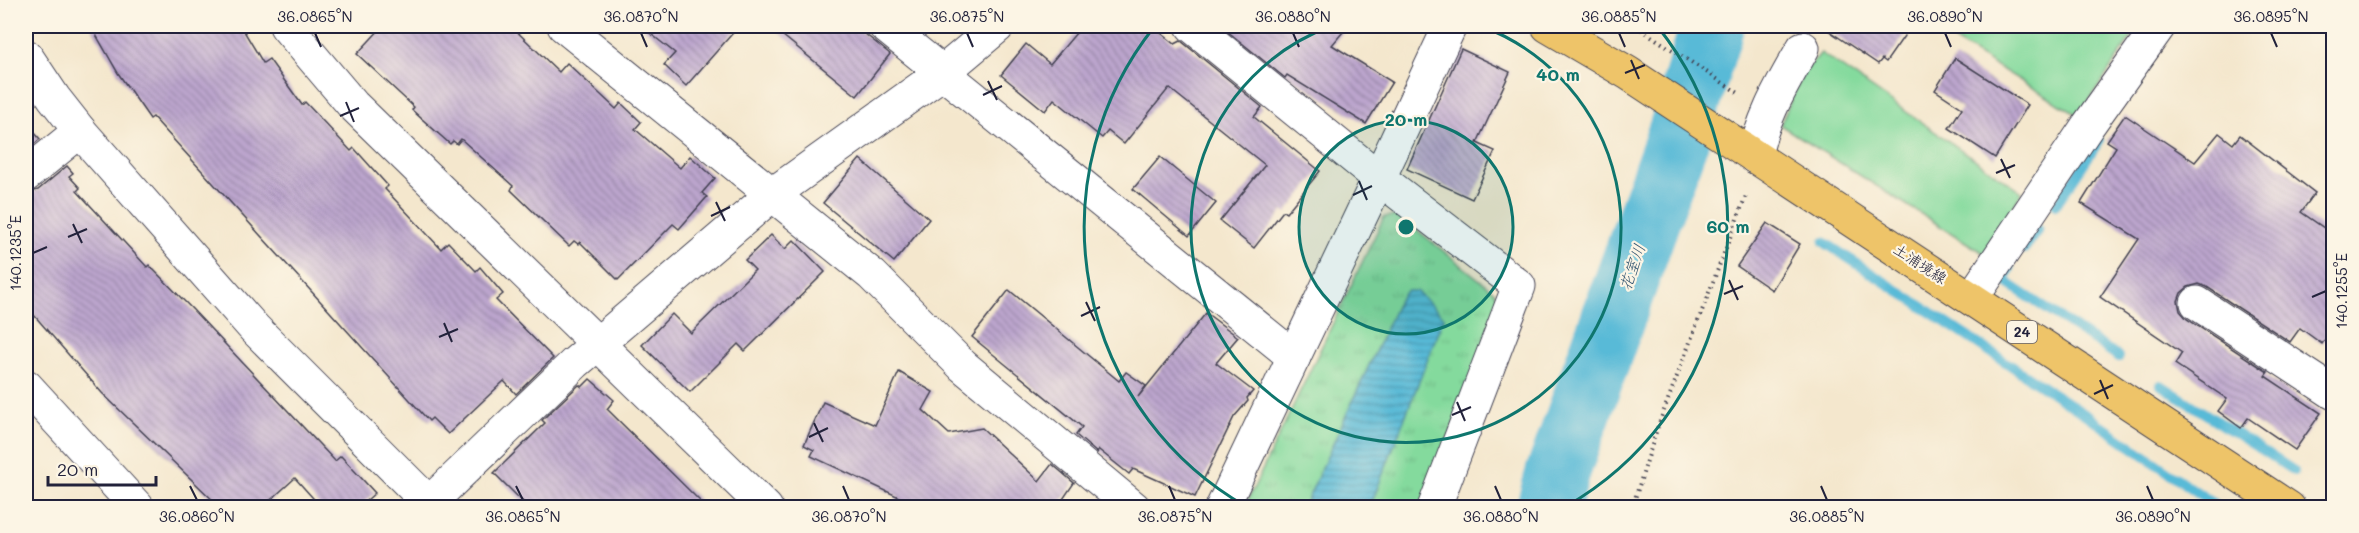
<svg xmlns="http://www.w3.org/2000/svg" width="2359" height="533" font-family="Mali,'Klee One',sans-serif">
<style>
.grass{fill:#84da9d;stroke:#537e6c;stroke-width:1.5}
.park{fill:url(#park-tufts);stroke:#537e6c;stroke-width:1.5}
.water{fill:url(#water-rules);stroke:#3e6e89;stroke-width:1.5}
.pier{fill:#f4e7cd}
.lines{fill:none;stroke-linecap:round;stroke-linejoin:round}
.stream{stroke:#59bad7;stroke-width:10}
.river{stroke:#59bad7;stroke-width:64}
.building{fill:url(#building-back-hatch)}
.minor-casing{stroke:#424051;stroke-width:35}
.major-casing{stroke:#424051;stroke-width:35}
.path{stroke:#424051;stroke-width:4;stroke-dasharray:1.5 4.5;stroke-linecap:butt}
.minor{stroke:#fff;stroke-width:33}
.major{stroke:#eec469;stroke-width:33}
.ticks{fill:none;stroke:#22223b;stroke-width:2}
.ring{fill:none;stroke:#0f766e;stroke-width:3}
.labels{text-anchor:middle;stroke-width:4.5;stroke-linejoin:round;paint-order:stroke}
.shield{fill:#fcf5e5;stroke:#63616e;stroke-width:1.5}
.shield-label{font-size:14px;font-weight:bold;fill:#22223b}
.street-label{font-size:15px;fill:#22223b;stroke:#fcf5e5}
.water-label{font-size:16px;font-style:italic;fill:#355772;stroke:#fcf5e5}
.centre{fill:#0f766e;stroke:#fcf5e5;stroke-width:3}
.ring-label{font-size:18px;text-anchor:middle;font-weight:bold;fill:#0f766e;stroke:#fcf5e5;stroke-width:4.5;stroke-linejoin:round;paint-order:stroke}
.neatline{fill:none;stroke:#22223b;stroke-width:2}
.ticks-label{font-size:15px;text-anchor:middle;fill:#22223b}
</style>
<defs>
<pattern id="park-tufts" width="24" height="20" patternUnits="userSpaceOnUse" patternTransform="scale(1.5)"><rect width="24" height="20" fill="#84da9d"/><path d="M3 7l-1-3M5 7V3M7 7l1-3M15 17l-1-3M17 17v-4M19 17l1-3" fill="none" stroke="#72bb88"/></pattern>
<pattern id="water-rules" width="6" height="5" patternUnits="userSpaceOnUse" patternTransform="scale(1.5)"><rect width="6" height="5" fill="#59bad7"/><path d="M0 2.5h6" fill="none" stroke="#4997b0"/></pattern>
<pattern id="building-back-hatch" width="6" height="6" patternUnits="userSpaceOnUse" patternTransform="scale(1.5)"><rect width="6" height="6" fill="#bca5cd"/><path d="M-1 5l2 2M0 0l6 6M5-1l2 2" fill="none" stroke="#9886a8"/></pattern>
</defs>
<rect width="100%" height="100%" fill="#fcf5e5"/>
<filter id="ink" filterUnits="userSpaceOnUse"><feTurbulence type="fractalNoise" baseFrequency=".0167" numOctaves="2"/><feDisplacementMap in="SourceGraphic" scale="12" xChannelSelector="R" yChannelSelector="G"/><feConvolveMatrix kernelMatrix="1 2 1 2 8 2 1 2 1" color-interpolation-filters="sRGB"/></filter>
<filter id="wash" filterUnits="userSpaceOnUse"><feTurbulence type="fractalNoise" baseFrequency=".008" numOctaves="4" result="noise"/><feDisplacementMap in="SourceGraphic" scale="24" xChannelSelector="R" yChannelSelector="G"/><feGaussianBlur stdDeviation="1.35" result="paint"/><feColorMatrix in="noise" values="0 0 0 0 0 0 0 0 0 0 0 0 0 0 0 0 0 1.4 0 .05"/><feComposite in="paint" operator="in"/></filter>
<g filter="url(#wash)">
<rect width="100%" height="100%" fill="#f4e7cd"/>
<g class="grass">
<path d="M1930 26H2139L2079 116Z"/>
<path d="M1821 53 2022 192 1986 255 1780 125 1803 73Z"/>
</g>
<path class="park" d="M1398 215 1495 292 1500 308 1422 507 1244 508 1384 217Z"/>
<g class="water">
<path d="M1700 26H1725L1717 48 1669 128 1561 507 1535 508 1545 472 1669 128Z"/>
<path d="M1406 291H1416L1444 317 1370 507H1304L1399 300Z"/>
</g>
<path class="pier" d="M1689 48 1712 63 1672 129 1666 125Z"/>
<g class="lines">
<g class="stream">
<path d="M2056 205 2099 141"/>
<path d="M1824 242 2092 419 2220 508"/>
<path d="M2024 249 2038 230"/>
<path d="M2010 269 2003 280 2119 357"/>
<path d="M2161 385 2294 471"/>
</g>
<path class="river" d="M1548 508 1557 475 1680 131 1712 26"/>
</g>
<g id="blocks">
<g class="building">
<path d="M91 26H241L263 63 269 59 302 105 305 102 351 151 354 148 388 186 385 189 441 249 448 242 476 271 480 267 503 294 496 300 553 358 516 394 504 381 448 434 432 418 429 421 153 117 150 119 118 73Z"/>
<path d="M383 26H511L559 72 567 63 616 109 621 103 641 122 635 129 680 168 690 156 715 178 702 193 707 197 679 229 673 224 618 280 580 242 578 244 574 241 569 246 511 190 513 186 461 139 457 144 453 141 450 144 412 110 414 107 357 54Z"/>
<path d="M641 26H739L686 86 664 65 675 53Z"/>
<path d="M771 26H855L890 54 857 96Z"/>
<path d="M1082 26H1152L1175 44 1181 41 1262 107 1254 117 1320 171 1286 213 1283 211 1254 248 1220 221 1265 165 1169 88 1124 144 1108 131 1102 138 1054 99 1045 111 1001 75 1026 44 1050 64Z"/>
<path d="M1221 26H1348L1332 45 1392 82 1366 124 1287 75 1285 78Z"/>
<path d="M1822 26H1911L1886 62 1882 59 1878 64Z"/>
<path d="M1461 49 1510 72 1477 143 1495 151 1472 199 1407 169Z"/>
<path d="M1955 58 2028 105 1995 158 1949 128 1962 108 1935 90Z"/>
<path d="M2125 115 2195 162 2219 133 2233 144 2240 135 2315 193 2301 212 2334 235V326L2322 344 2300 328 2290 342 2207 287 2199 284 2188 287 2181 293 2178 301 2180 311 2187 319 2268 372 2265 376 2321 413 2295 450 2248 418 2241 428 2218 411 2227 399 2175 364 2182 353 2100 297 2139 239 2081 203 2116 147 2107 141Z"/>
<path d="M26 123 40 139 26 151Z"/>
<path d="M1160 157 1216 203 1189 236 1133 189Z"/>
<path d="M860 159 929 219 894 262 823 203Z"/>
<path d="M67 166 73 173 69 176 80 188 77 191 147 267 149 265 193 310 335 461 341 456 375 493 359 507H321L295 478 263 507H220L102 393 26 306V193L38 190Z"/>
<path d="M1767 223 1800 244 1772 290 1737 266Z"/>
<path d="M771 235 785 249 794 240 825 272 745 351 738 344 690 392 642 345 672 314 691 333 755 270 745 260Z"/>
<path d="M1009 290 1119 381 1126 372 1146 386 1138 397 1206 313 1238 337 1216 363 1253 391 1247 398 1248 401 1234 417 1195 497 1133 469 1129 474 1099 450 1097 453 1076 435 1082 427 972 337Z"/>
<path d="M899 372 933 392 923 410 949 434 982 428 1039 481 1052 464 1074 483 1061 502 1067 507H890L899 497 811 456 814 450 804 445 823 402 875 425Z"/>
<path d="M590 379 614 400 607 409 706 507H528L494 473 545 423 542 420 579 385 582 387Z"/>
</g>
</g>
</g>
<g filter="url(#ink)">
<use href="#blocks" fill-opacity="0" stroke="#424051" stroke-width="1.5"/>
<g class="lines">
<defs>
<g id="minor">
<path d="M286 26 353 105 766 508"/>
<path d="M564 26 872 275 963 366 1134 508"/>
<path d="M885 26 1294 357"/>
<path d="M1192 26 1379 178 1222 508"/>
<path d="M26 56 54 98 80 131 254 328 434 508"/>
<path d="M1755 157C1762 117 1783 84 1803 48"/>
<path d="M26 175 80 131"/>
<path d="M1972 298 2087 127 2159 26"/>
<path d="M2197 303 2334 393"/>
<path d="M26 386 138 508"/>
<path d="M424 508 575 363 773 194 942 73 998 26"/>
<path d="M1434 508 1519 286 1379 178 1450 26"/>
</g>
<path id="major" d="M1548 26 1628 73 2289 508"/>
</defs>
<use href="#minor" class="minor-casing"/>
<use href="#major" class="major-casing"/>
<g class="path">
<path d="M1636 26 1740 94"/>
<path d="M1632 508 1658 426 1747 193"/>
</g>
<use href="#minor" class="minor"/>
<use href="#major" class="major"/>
</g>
</g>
<path class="ticks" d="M315 33 321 47M641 33 647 47M967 33 973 47M1293 33 1299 47M1619 33 1625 47M1945 33 1951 47M2271 33 2277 47M1631 60 1639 79M1625 73 1645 65M988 81 997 100M983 95 1002 86M346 102 354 122M340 116 359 108M2001 159 2010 178M1996 173 2015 165M1359 181 1367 200M1353 195 1372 186M716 202 725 221M711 216 730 207M73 224 82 243M68 237 87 229M33 253 47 247M1729 280 1738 300M1724 294 1743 286M2312 297 2326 291M1086 302 1095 321M1081 316 1100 307M444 323 452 342M439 337 458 329M2100 380 2108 399M2094 394 2113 385M1457 402 1465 421M1452 415 1471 407M814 423 823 442M809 437 828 428M190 486 197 500M516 486 523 500M843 486 849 500M1169 486 1175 500M1495 486 1501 500M1821 486 1827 500M2147 486 2153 500"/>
<circle cx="1406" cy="227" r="107" fill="#0f766e" fill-opacity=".12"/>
<g class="ring">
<circle cx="1406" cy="227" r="107"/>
<path d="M1481 26A215 215 0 1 1 1331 26"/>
<path d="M1247 507A322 322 0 0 1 1154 27M1658 27A322 322 0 0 1 1565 507"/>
</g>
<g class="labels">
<rect class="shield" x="2007" y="321" width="30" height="22" rx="4.5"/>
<g class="shield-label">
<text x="2022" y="337">24</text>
</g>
<g class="street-label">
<text transform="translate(1920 264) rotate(33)" y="5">土浦境線</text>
</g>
<g class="water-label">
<text transform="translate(1632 267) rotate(-71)" y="6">花室川</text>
</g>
</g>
<circle cx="1406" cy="227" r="9" class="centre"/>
<g class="ring-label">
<text x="1558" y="81">40 m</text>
<text x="1406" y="126">20 m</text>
<text x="1728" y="233">60 m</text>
</g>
<rect width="2359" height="533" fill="none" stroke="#fcf5e5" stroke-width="66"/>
<path d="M48 476v9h108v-9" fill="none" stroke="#22223b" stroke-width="3"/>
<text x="57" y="476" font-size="18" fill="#22223b" stroke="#fcf5e5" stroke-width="4.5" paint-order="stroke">20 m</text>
<rect x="33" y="33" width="2293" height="467" class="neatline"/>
<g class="ticks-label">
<text x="315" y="22">36.0865°N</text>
<text x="641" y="22">36.0870°N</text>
<text x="967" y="22">36.0875°N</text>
<text x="1293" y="22">36.0880°N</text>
<text x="1619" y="22">36.0885°N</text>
<text x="1945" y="22">36.0890°N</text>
<text x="2271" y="22">36.0895°N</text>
<text transform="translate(16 253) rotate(-90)" y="5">140.1235°E</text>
<text transform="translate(2342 291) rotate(-90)" y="5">140.1255°E</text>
<text x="197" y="522">36.0860°N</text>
<text x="523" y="522">36.0865°N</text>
<text x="849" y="522">36.0870°N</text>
<text x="1175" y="522">36.0875°N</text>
<text x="1501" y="522">36.0880°N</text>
<text x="1827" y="522">36.0885°N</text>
<text x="2153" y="522">36.0890°N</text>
</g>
</svg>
